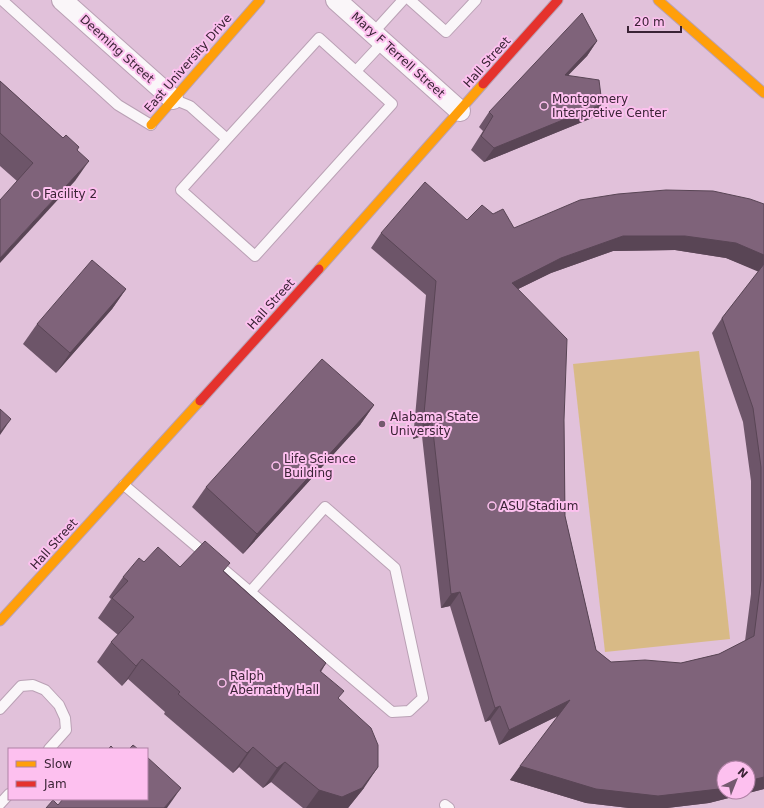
<svg xmlns="http://www.w3.org/2000/svg" width="764" height="808" font-family="'DejaVu Sans',sans-serif">
<style>
.green{fill:#d8ba86}
.lines{fill:none;stroke-linecap:round;stroke-linejoin:round}
.lane-casing{stroke:#baa1b5;stroke-width:12}
.street-casing{stroke:#baa1b5;stroke-width:22}
.slow-casing{stroke:#baa1b5;stroke-width:11}
.jam-casing{stroke:#baa1b5;stroke-width:11}
.lane{stroke:#faf6f9;stroke-width:10}
.street{stroke:#faf6f9;stroke-width:20}
.slow{stroke:#ff9f0a;stroke-width:9}
.jam{stroke:#e5322d;stroke-width:9}
.wall{fill:#6d5569;fill-rule:evenodd}
.shaded-wall{fill:#594555}
.building{fill:#7f637a;stroke:#594555}
.poi-dot{fill:#745a6f;stroke:#fdc0ef;stroke-width:1.5}
.labels{text-anchor:middle;stroke-width:4;stroke-linejoin:round;paint-order:stroke}
.street-label{font-size:12px;fill:#3a2335;stroke:#fdc0ef}
.poi-label{font-size:12px;fill:#3a2335;stroke:#fdc0ef;text-anchor:start}
</style>
<rect width="100%" height="100%" fill="#e1c1da"/>
<path class="green" d="M699 351 730 639 605 652 573 364Z"/>
<g class="lines">
<defs>
<g id="lane">
<path d="M2 0 118 105 151 125"/>
<path d="M410 0 446 32 476 0"/>
<path d="M373 33 403 0"/>
<path d="M356 71 383 42"/>
<path d="M173 99 190 106 227 139 181 190 255 256 392 104 319 38 227 139"/>
<path d="M124 485 392 712 409 711 423 698 395 568 325 507 250 592"/>
<path d="M0 709 21 686 33 685 45 690 59 705 65 718 66 730 49 749"/>
<path d="M0 804 9 794"/>
<path d="M445 805 449 808"/>
</g>
<g id="street">
<path d="M62 0 173 99"/>
<path d="M336 0 460 111"/>
</g>
<g id="slow">
<path d="M658 0 764 93"/>
<path d="M151 125 260 0"/>
<path d="M319 269 483 84"/>
<path d="M0 621 200 401"/>
</g>
<g id="jam">
<path d="M483 84 558 0"/>
<path d="M200 401 319 269"/>
</g>
</defs>
<use href="#lane" class="lane-casing"/>
<use href="#street" class="street-casing"/>
<use href="#slow" class="slow-casing"/>
<use href="#jam" class="jam-casing"/>
<use href="#lane" class="lane"/>
<use href="#street" class="street"/>
<use href="#slow" class="slow"/>
<use href="#jam" class="jam"/>
</g>
<g class="wall">
<path d="M597 41 587 56 568 75 592 118 484 162 471 150 483 131 479 127 489 112Z"/>
<path d="M0 81 63 138 77 150 75 181H17L0 166Z"/>
<path d="M764 204V789L709 803 667 808H629L586 803 510 780 559 715 499 745 490 720 485 722 450 606 441 608 422 436 413 439 426 295 371 248 381 233 467 220 493 214 514 228ZM675 250 726 258 759 271 722 318 712 333 743 422 751 481V594L745 641 719 654 681 663 611 662 596 650 565 516 564 420 518 289 551 273 613 251Z"/>
<path d="M126 289 112 309 56 373 23 344 37 324Z"/>
<path d="M374 405 360 425 243 554 192 507 206 487Z"/>
<path d="M180 567 224 571 326 663 321 672 338 699 364 788 348 808H303L271 782 263 788 239 767 233 773 164 714 165 712 128 679 122 686 97 662 111 642 118 635 98 618 111 599 109 597 123 577Z"/>
</g>
<g class="shaded-wall">
<path d="M597 41 587 56 555 89 565 75Z"/>
<path d="M602 104 592 118 484 162 494 148Z"/>
<path d="M89 161 75 181 0 263V258Z"/>
<path d="M623 236H685L736 243 764 255V265L759 272 726 258 675 250 613 251 551 273 502 297 512 283 561 258Z"/>
<path d="M126 289 112 309 56 373 70 353Z"/>
<path d="M374 405 360 425 243 554 257 534Z"/>
<path d="M11 419 0 435V432Z"/>
<path d="M432 422 422 436 413 439 423 425Z"/>
<path d="M460 592 450 606 441 608 451 594Z"/>
<path d="M142 659 128 679 122 686 136 666Z"/>
<path d="M570 700 560 715 499 745 509 730Z"/>
<path d="M500 706 490 720 485 722 495 708Z"/>
<path d="M253 747 239 767 233 773 247 753Z"/>
<path d="M285 762 271 782 263 788 277 768Z"/>
<path d="M520 766 724 787V792H748V781L764 777V789L709 803 667 808H629L586 803 510 780Z"/>
<path d="M378 767 364 788 348 808H306L319 790Z"/>
<path d="M181 788 167 808H164Z"/>
</g>
<g class="building">
<path d="M582 13 597 41 565 75 599 80 602 104 494 148 481 136 493 116 489 112Z"/>
<path d="M0 81 63 138 66 135 79 147 77 150 89 161 0 258V200L33 163 0 133Z"/>
<path d="M425 182 467 220 482 205 493 214 503 209 514 228 580 200 618 194 666 190 713 191 750 199 764 204V255L736 243 685 236H623L561 258 512 283 567 339 564 420 565 516 596 650 611 662 645 660 681 663 719 654 754 636 761 580V467L753 408 722 318 764 264V777L748 781V768H724V787L719 789 658 796 596 789 520 766 570 700 509 730 500 706 495 708 460 592 451 594 432 422 423 425 436 281 381 233Z"/>
<path d="M92 260 126 289 70 353 37 324Z"/>
<path d="M322 359 374 405 257 534 206 487Z"/>
<path d="M0 409 11 419 0 432Z"/>
<path d="M205 541 230 563 223 571 326 663 320 671 344 691 338 698 371 728 378 745V767L362 788 342 797 319 790 285 762 277 768 253 747 247 753 178 694 180 692 142 659 136 666 111 642 134 617 112 598 128 581 123 577 139 558 144 562 158 547 180 567Z"/>
<path d="M133 745 138 749H129Z"/>
<path d="M111 746 114 749H108Z"/>
<path d="M147 757 181 788 164 808H46L53 800 58 805 63 799H147Z"/>
</g>
<g class="poi-dot">
<circle cx="544" cy="106" r="4"/>
<circle cx="36" cy="194" r="4"/>
<circle cx="382" cy="424" r="4"/>
<circle cx="276" cy="466" r="4"/>
<circle cx="492" cy="506" r="4"/>
<circle cx="222" cy="683" r="4"/>
</g>
<g class="labels">
<g class="street-label">
<text transform="translate(117 49) rotate(42)" y="4">Deeming Street</text>
<text transform="translate(398 55) rotate(42)" y="4">Mary F Terrell Street</text>
<text transform="translate(487 62) rotate(-48)" y="4">Hall Street</text>
<text transform="translate(188 63) rotate(-49)" y="4">East University Drive</text>
<text transform="translate(271 304) rotate(-48)" y="4">Hall Street</text>
<text transform="translate(54 544) rotate(-48)" y="4">Hall Street</text>
</g>
<g class="poi-label">
<text x="552" y="103">Montgomery<tspan x="552" dy="14">Interpretive Center</tspan></text>
<text x="44" y="198">Facility 2</text>
<text x="390" y="421">Alabama State<tspan x="390" dy="14">University</tspan></text>
<text x="284" y="463">Life Science<tspan x="284" dy="14">Building</tspan></text>
<text x="500" y="510">ASU Stadium</text>
<text x="230" y="680">Ralph<tspan x="230" dy="14">Abernathy Hall</tspan></text>
</g>
</g>
<rect x="8" y="748" width="140" height="52" fill="#fdc0ef" stroke="#af81a5"/>
<rect x="16" y="761" width="20" height="6" fill="#ff9f0a" stroke="#af81a5"/>
<text x="44" y="768" font-size="12" fill="#3a2335">Slow</text>
<rect x="16" y="781" width="20" height="6" fill="#e5322d" stroke="#af81a5"/>
<text x="44" y="788" font-size="12" fill="#3a2335">Jam</text>
<g transform="translate(736 780) rotate(43)"><circle r="19" fill="#fdc0ef" stroke="#af81a5"/>
<path d="M0-3L7 15L0 10L-7 15Z" fill="#745a6f"/>
<text y="-6" font-size="11" font-weight="bold" text-anchor="middle" fill="#3a2335">N</text>
</g>
<path d="M628 26v6h53v-6" fill="none" stroke="#3a2335" stroke-width="2"/>
<text x="634" y="26" font-size="12" fill="#3a2335" stroke="#fdc0ef" stroke-width="3" paint-order="stroke">20 m</text>
</svg>
